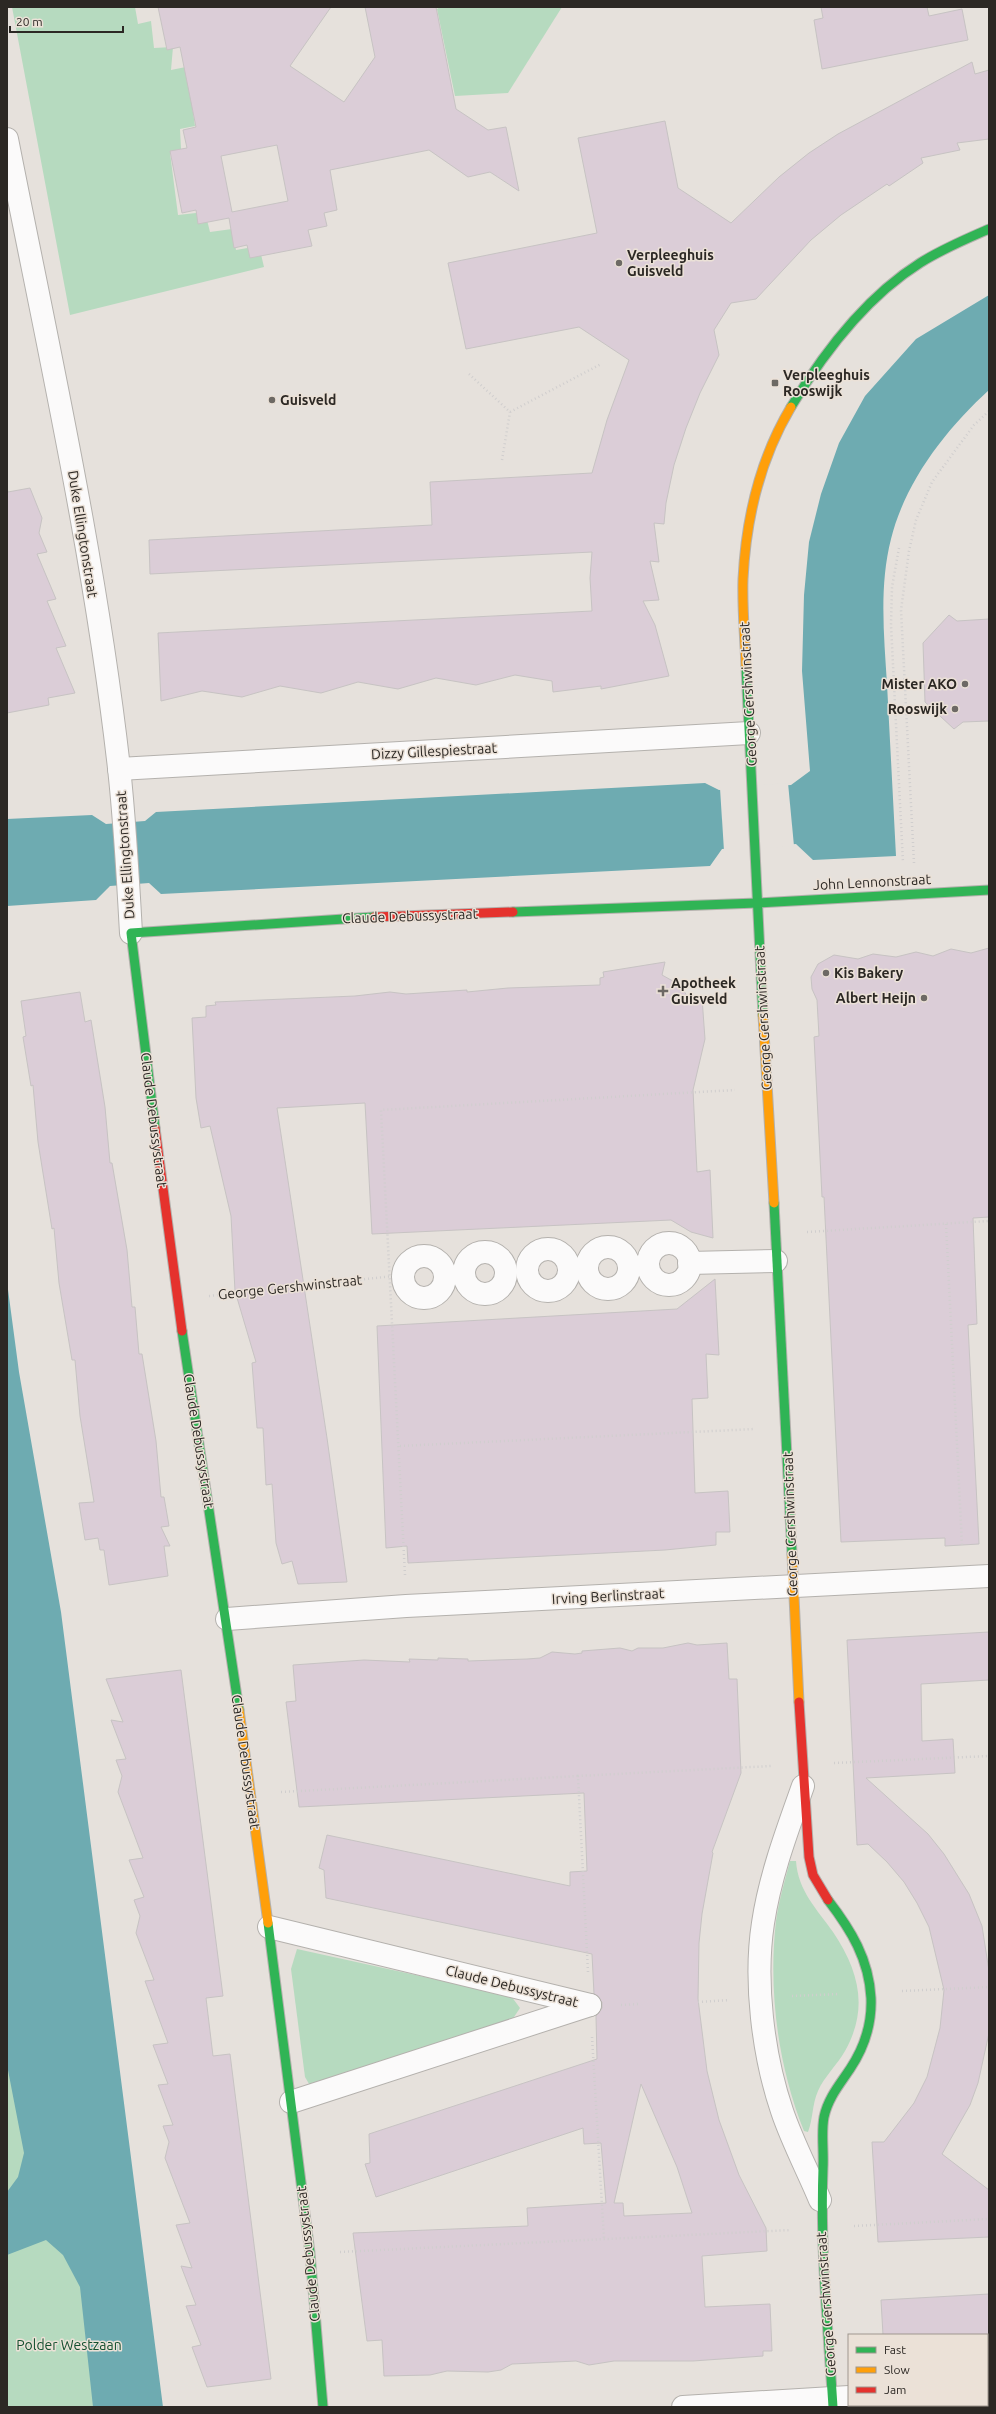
<svg xmlns="http://www.w3.org/2000/svg" width="996" height="2414" font-family="Ubuntu,sans-serif">
<style>
.green{fill:#b6dabf}
.water{fill:#6eabb1}
.pier{fill:#e6e1dc}
.building{fill:#dbcdd7;stroke:#c7c3c3;fill-rule:evenodd}
.lines{fill:none;stroke-linecap:round;stroke-linejoin:round}
.street-casing{stroke:#b4b1ad;stroke-width:24}
.fast-casing{stroke:#b4b1ad;stroke-width:11}
.slow-casing{stroke:#b4b1ad;stroke-width:11}
.jam-casing{stroke:#b4b1ad;stroke-width:11}
.path{stroke:#d0cece;stroke-width:2.5;stroke-dasharray:1 3;stroke-linecap:butt}
.street{stroke:#fbfafa;stroke-width:22}
.fast{stroke:#30b455;stroke-width:9}
.slow{stroke:#ff9f0a;stroke-width:9}
.jam{stroke:#e5322d;stroke-width:9}
.poi-dot{fill:#6d6964;stroke:#ebe1d7;stroke-width:1.5}
.labels{text-anchor:middle;stroke-width:3;stroke-linejoin:round;paint-order:stroke}
.poi-label{font-size:14px;font-weight:bold;fill:#2c2824;stroke:#ebe1d7;text-anchor:start}
.street-label{font-size:14px;fill:#2c2824;stroke:#ebe1d7}
.park-label{font-size:14px;fill:#155130;stroke:#ebe1d7}
</style>
<rect width="100%" height="100%" fill="#e6e1dc"/>
<g class="green">
<path d="M12 7H135L138 24 151 21 154 48 173 47 171 70 240 56 192 105 195 126 180 129 181 149 170 153 178 215 205 212 210 232 232 229 236 250 259 246 264 267 70 315Z"/>
<path d="M440 7H562L508 93 455 96 437 9Z"/>
<path d="M7 1329 138 2407H7Z"/>
<path d="M790 1861H796C798 1891 817 1909 833 1932 859 1971 869 2008 845 2051 837 2065 824 2077 818 2091 812 2104 813 2120 808 2132L804 2131C778 2066 768 1991 776 1921 779 1900 785 1880 790 1861Z"/>
<path d="M297 1949 511 1996 520 2008 510 2023 312 2089 305 2077 291 1969Z"/>
</g>
<g class="water">
<path d="M989 295V390C946 429 905 482 891 539 879 586 884 636 887 684 890 741 893 798 896 856L813 860 796 844 722 849 710 866 161 894 149 883 110 886 96 900 7 906V819L92 815 106 824 145 821 156 812 705 783 719 790 791 785 810 771 802 671 804 595 809 542 821 494 839 443 865 396 916 339Z"/>
<path d="M7 1282 19 1372 61 1612 163 2407H93L80 2287 63 2255 46 2240 7 2255V2192L18 2177 24 2153 7 2065Z"/>
</g>
<path class="pier" d="M788 783 794 846 724 851 720 788Z"/>
<g class="building">
<path d="M158 7H331L290 66 344 102 375 57 365 7H436L456 109 488 130 506 127 519 191 490 172 468 177 429 150 330 170 337 210 324 213 327 226 308 230 312 246 250 258 247 245 234 248 229 218 198 224 196 210 182 213 170 151 187 148 183 130 196 127 180 47 167 50ZM277 145 288 201 232 212 221 156Z"/>
<path d="M821 7H927L929 16 962 9 968 40 822 69 814 20 823 18Z"/>
<path d="M972 62 975 74 989 70V139L957 143 960 150 921 158 923 163 889 186 887 184 841 215 811 240 756 299 731 303 714 330 719 355 700 393 686 428 674 465 666 503 664 524 654 523 659 562 650 561 659 600 643 601 655 625 669 676 601 689V686L553 692 552 681 515 675 476 685 436 678 398 689 358 682 321 693 280 686 242 697 202 691 161 701 158 633 592 611 590 578 592 552 150 574 149 540 432 525 430 482 592 473 607 420 629 360 579 327 466 349 448 263 597 233 578 138 665 121 678 188 731 223 779 177 809 153 838 134Z"/>
<path d="M7 488 8 492 30 488 42 518 39 533 47 552 37 554 56 599 47 601 66 646 56 648 75 693 48 698 49 705 7 713Z"/>
<path d="M949 615 957 621 989 619V721L963 722 954 729 925 702 923 643Z"/>
<path d="M989 948V1217L973 1218 977 1324 968 1325 979 1544 945 1546V1538L841 1542 824 1197H822L814 1037 819 1036 817 1000 812 989 811 977 818 964 834 955 858 959 873 954 896 957 916 952 933 956 951 949 971 953Z"/>
<path d="M665 962 662 975 680 985 691 1002 702 998 705 1039 693 1090 697 1172 710 1170 713 1238 691 1232 671 1220 372 1234 365 1103 277 1108 327 1438 347 1582 298 1584 292 1561 282 1564 276 1543 272 1484 266 1485 263 1428H257L252 1363 256 1362 235 1291 231 1216 210 1126 201 1128 196 1098 192 1018 206 1017V1006L216 1005 215 1002 355 996 390 992 406 994 467 990V992L508 988 600 985V978L604 977 603 972Z"/>
<path d="M80 992 85 1022 91 1020 105 1107 110 1163H112L127 1250 132 1307H135L139 1354H142L156 1441 161 1497H164L169 1526 161 1527 170 1546H164L168 1576 109 1585 104 1550H100L98 1538 85 1540 79 1503 94 1502 80 1416 75 1360H72L59 1283 54 1228 52 1229 38 1142 33 1085 31 1086 23 1037 26 1036 21 1001Z"/>
<path d="M715 1279 719 1355 706 1354 708 1398 692 1399 695 1493 728 1491 730 1532H716V1545L665 1550 408 1563 407 1546 386 1548 377 1326 677 1309Z"/>
<path d="M989 1632V1680L921 1684 922 1741 953 1739 955 1773 866 1778 928 1834 944 1854 969 1894 982 1926 989 1971V2033L978 2083 970 2105 942 2154 989 2190V2237L878 2242 872 2142H884L914 2103 927 2077 940 2028 944 1990 929 1927 917 1903 904 1882 887 1862 868 1844 857 1845 847 1640Z"/>
<path d="M688 1643 697 1645 727 1643 729 1679H737L741 1773 712 1852 713 1853 702 1914 699 1943 698 1999 707 2071 719 2120 739 2175 766 2228 767 2251 702 2256 705 2307 770 2304 772 2351H763V2356L693 2361H614L589 2365 576 2361 512 2364 501 2370 488 2372 447 2371 430 2375 384 2376 382 2340 367 2341 353 2233 528 2226 527 2208 606 2203 601 2143 584 2144 583 2128 376 2197 365 2164 370 2163 369 2134 597 2059 596 2016 602 2008V2002L594 1994 592 1954 326 1898 324 1870 319 1868 327 1835 570 1886V1872L587 1871 584 1793 299 1807 286 1702 296 1701 293 1665 364 1660 410 1662 409 1659 438 1660V1658L468 1659V1661L527 1659 540 1658 552 1652 575 1654 582 1653V1651L620 1648 632 1651 638 1648H663ZM641 2084 677 2167 692 2213 624 2216 623 2203H614Z"/>
<path d="M181 1670 223 1996 206 1998 213 2056 230 2054 271 2379 207 2387 192 2347 201 2345 186 2306 196 2305 181 2266 192 2268 176 2225 190 2223 165 2158 169 2142 163 2126 173 2125 158 2085 168 2084 153 2045 168 2043 145 1981 154 1980 136 1933 140 1916 134 1900 144 1897 129 1860 143 1858 118 1792 122 1776 116 1760 126 1759 111 1720 123 1722 106 1679Z"/>
<path d="M989 2294V2335H883L881 2300Z"/>
</g>
<g class="lines">
<defs>
<g id="street">
<path d="M7 139C48 348 95 556 119 768 125 823 128 878 131 933"/>
<path d="M119 769 749 733"/>
<circle cx="669" cy="1264" r="21"/>
<circle cx="608" cy="1268" r="21"/>
<circle cx="548" cy="1270" r="21"/>
<circle cx="485" cy="1273" r="21"/>
<circle cx="424" cy="1277" r="21"/>
<path d="M689 1263 776 1261"/>
<path d="M227 1619 406 1606 989 1576"/>
<path d="M803 1786C787 1831 770 1876 763 1923 754 1981 763 2055 782 2111 792 2141 808 2171 820 2200"/>
<path d="M269 1927 590 2005"/>
<path d="M291 2102 590 2005"/>
<path d="M987 2389H989"/>
<path d="M683 2407 849 2397"/>
</g>
<g id="fast">
<path d="M791 407C824 352 866 297 920 263 942 249 966 239 989 229"/>
<path d="M746 667 763 1015"/>
<path d="M513 912 757 903 989 890"/>
<path d="M155 1128 131 933 374 917"/>
<path d="M774 1203 792 1554"/>
<path d="M182 1331 239 1710"/>
<path d="M828 1900C851 1930 869 1959 871 1998 872 2023 864 2048 850 2069 840 2084 828 2098 824 2117 821 2133 824 2151 823 2168 820 2248 828 2327 833 2407"/>
<path d="M268 1923 310 2253 323 2407"/>
</g>
<g id="slow">
<path d="M746 667C745 638 742 608 743 579 746 519 760 459 791 407"/>
<path d="M763 1015 774 1203"/>
<path d="M792 1554 799 1702"/>
<path d="M239 1710 268 1923"/>
</g>
<g id="jam">
<path d="M374 917 513 912"/>
<path d="M155 1128 182 1331"/>
<path d="M799 1702 809 1857 813 1875 828 1900"/>
</g>
</defs>
<use href="#street" class="street-casing"/>
<use href="#fast" class="fast-casing"/>
<use href="#slow" class="slow-casing"/>
<use href="#jam" class="jam-casing"/>
<g class="path">
<path d="M469 374 510 412 601 364"/>
<path d="M502 460 510 412"/>
<path d="M899 548 892 587 891 625 903 863"/>
<path d="M914 863 901 610 909 551 916 520 932 482 974 425 989 411"/>
<path d="M946 1224 962 1545"/>
<path d="M807 1232 989 1221"/>
<path d="M209 1296 403 1275"/>
<path d="M400 1446 755 1429"/>
<path d="M405 1575 381 1110 735 1090"/>
<path d="M834 1763 989 1756"/>
<path d="M281 1792 578 1776"/>
<path d="M588 1972 578 1776 771 1766"/>
<path d="M902 1991 989 1987"/>
<path d="M792 1996 839 1994"/>
<path d="M698 2002 729 2000"/>
<path d="M621 2005 639 2004"/>
<path d="M592 2037 604 2239"/>
<path d="M854 2226 989 2219"/>
<path d="M340 2252 791 2230"/>
</g>
<use href="#street" class="street"/>
<use href="#fast" class="fast"/>
<use href="#slow" class="slow"/>
<use href="#jam" class="jam"/>
</g>
<g class="poi-dot">
<circle cx="619" cy="263" r="4"/>
<rect x="771" y="379" width="8" height="8" rx="2"/>
<circle cx="272" cy="400" r="4"/>
<circle cx="965" cy="684" r="4"/>
<circle cx="955" cy="709" r="4"/>
<circle cx="826" cy="973" r="4"/>
<path d="M661 985h4v4h4v4h-4v4h-4v-4h-4v-4h4z"/>
<circle cx="924" cy="998" r="4"/>
</g>
<g class="labels">
<g class="poi-label">
<text x="627" y="260">Verpleeghuis<tspan x="627" dy="16">Guisveld</tspan></text>
<text x="783" y="380">Verpleeghuis<tspan x="783" dy="16">Rooswijk</tspan></text>
<text x="280" y="405">Guisveld</text>
<text x="957" y="689" text-anchor="end">Mister AKO</text>
<text x="947" y="714" text-anchor="end">Rooswijk</text>
<text x="834" y="978">Kis Bakery</text>
<text x="671" y="988">Apotheek<tspan x="671" dy="16">Guisveld</tspan></text>
<text x="916" y="1003" text-anchor="end">Albert Heijn</text>
</g>
<g class="street-label">
<text transform="translate(83 534) rotate(81)" y="5">Duke Ellingtonstraat</text>
<text transform="translate(748 694) rotate(-93)" y="5">George Gershwinstraat</text>
<text transform="translate(434 751) rotate(-3)" y="5">Dizzy Gillespiestraat</text>
<text transform="translate(125 855) rotate(-94)" y="5">Duke Ellingtonstraat</text>
<text transform="translate(872 882) rotate(-3)" y="5">John Lennonstraat</text>
<text transform="translate(410 916) rotate(-2)" y="5">Claude Debussystraat</text>
<text transform="translate(763 1018) rotate(-93)" y="5">George Gershwinstraat</text>
<text transform="translate(154 1120) rotate(83)" y="5">Claude Debussystraat</text>
<text transform="translate(290 1287) rotate(-6)" y="5">George Gershwinstraat</text>
<text transform="translate(199 1441) rotate(81)" y="5">Claude Debussystraat</text>
<text transform="translate(790 1524) rotate(-92)" y="5">George Gershwinstraat</text>
<text transform="translate(608 1596) rotate(-3)" y="5">Irving Berlinstraat</text>
<text transform="translate(246 1762) rotate(82)" y="5">Claude Debussystraat</text>
<text transform="translate(512 1986) rotate(14)" y="5">Claude Debussystraat</text>
<text transform="translate(308 2254) rotate(-96)" y="5">Claude Debussystraat</text>
<text transform="translate(826 2304) rotate(-94)" y="5">George Gershwinstraat</text>
</g>
<g class="park-label">
<text x="69" y="2350">Polder Westzaan</text>
</g>
</g>
<rect width="996" height="2414" fill="none" stroke="#2c2824" stroke-width="16"/>
<rect x="848" y="2334" width="140" height="72" fill="#ebe1d7" stroke="#9f978f"/>
<rect x="856" y="2347" width="20" height="6" fill="#30b455" stroke="#9f978f"/>
<text x="884" y="2354" font-size="12" fill="#2c2824">Fast</text>
<rect x="856" y="2367" width="20" height="6" fill="#ff9f0a" stroke="#9f978f"/>
<text x="884" y="2374" font-size="12" fill="#2c2824">Slow</text>
<rect x="856" y="2387" width="20" height="6" fill="#e5322d" stroke="#9f978f"/>
<text x="884" y="2394" font-size="12" fill="#2c2824">Jam</text>
<path d="M10 26v6h113v-6" fill="none" stroke="#2c2824" stroke-width="2"/>
<text x="16" y="26" font-size="12" fill="#2c2824" stroke="#ebe1d7" stroke-width="3" paint-order="stroke">20 m</text>
</svg>
